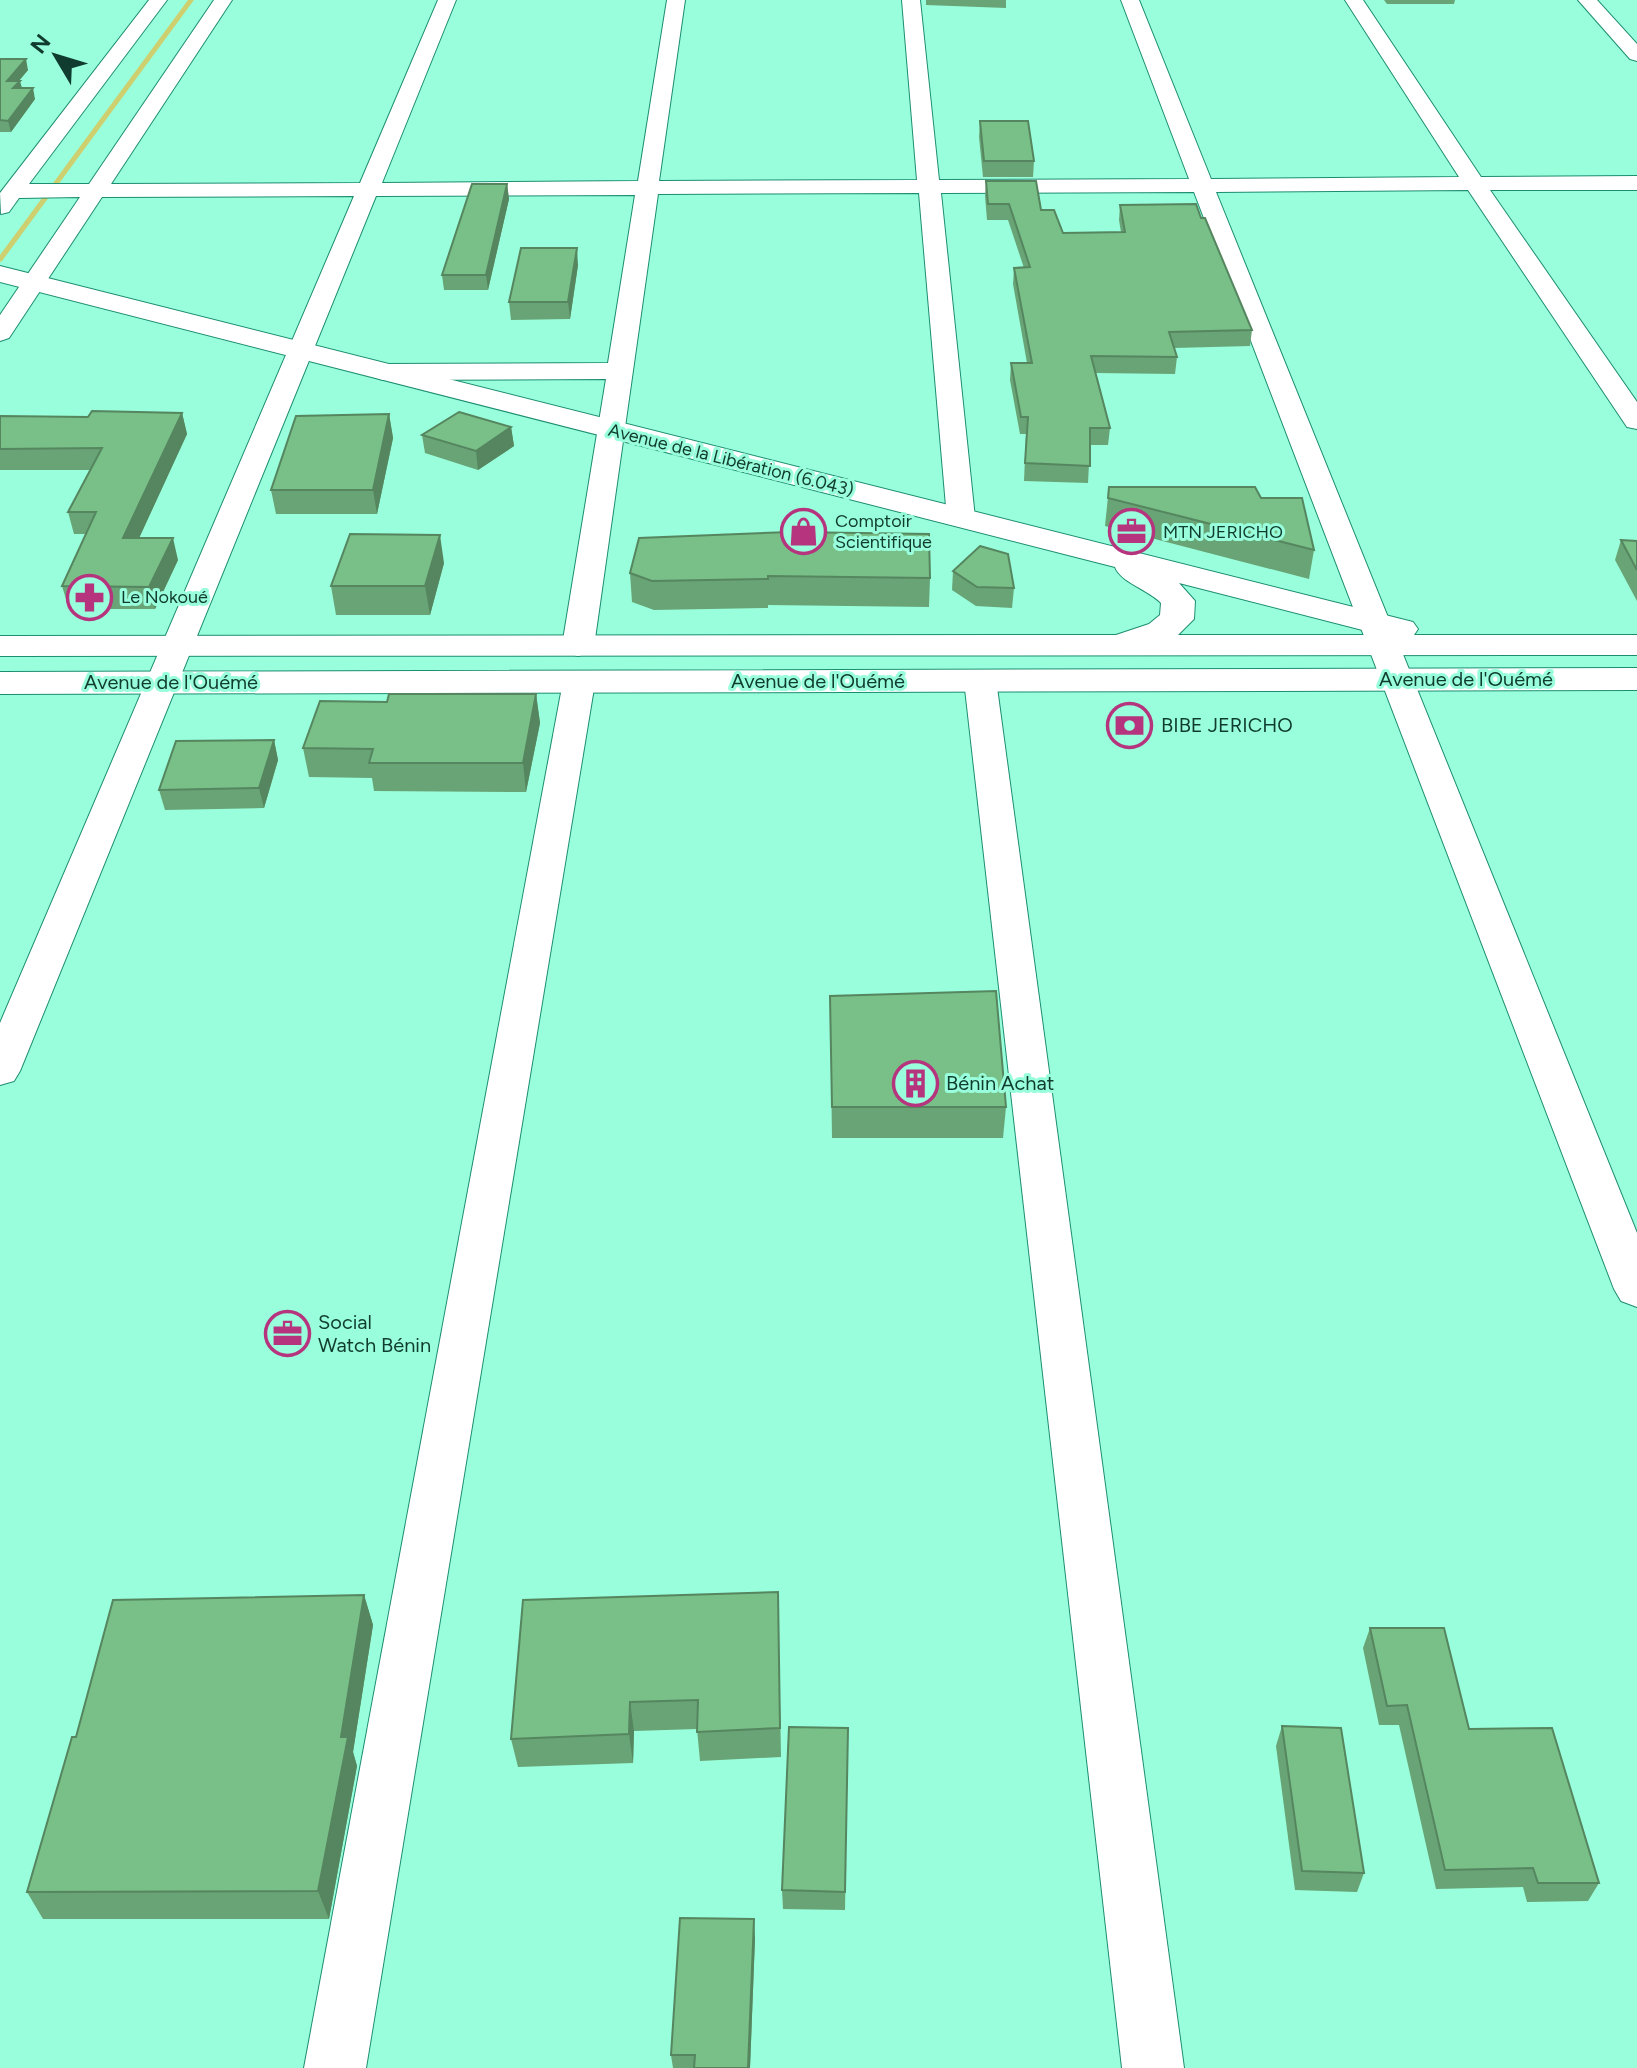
<svg xmlns="http://www.w3.org/2000/svg" width="1637" height="2068" font-family="Figtree,sans-serif">
<style>
.lines{fill:none;stroke-linecap:round;stroke-linejoin:round}
.stream{fill:#ced06f;fill-rule:evenodd}
.minor-casing{stroke:#1c8e70;stroke-width:2}
.secondary-casing{stroke:#1c8e70;stroke-width:2}
.minor{fill:#fff;fill-rule:evenodd}
.secondary{fill:#fff;fill-rule:evenodd}
.wall{fill:#68a475}
.shaded-wall{fill:#55865f}
.building{fill:#79bf88;stroke:#55865f;stroke-width:2}
.labels{text-anchor:middle;stroke-width:6;stroke-linejoin:round;paint-order:stroke}
.far-street-label{font-size:18px;fill:#103c2f;stroke:#99fedb}
.far-poi-label{font-size:18px;fill:#103c2f;stroke:#99fedb;text-anchor:start}
.street-label{font-size:20px;fill:#103c2f;stroke:#99fedb}
.poi-label{font-size:20px;fill:#103c2f;stroke:#99fedb;text-anchor:start}
</style>
<rect width="100%" height="100%" fill="#99fedb"/>
<g class="lines">
<path class="stream" d="M188 0H194L2 261 0 262V255Z"/>
<defs>
<g id="minor">
<path d="M149 0H167L29 184H89L214 0H232L111 184 360 183 438 0H456L382 183 638 181 667 0H685L659 181 917 180 902 0H920L939 180 1189 179 1121 0H1139L1211 179 1459 177 1345 0H1363L1481 177 1637 176V190H1490L1637 402V429L1627 427 1468 190 1216 192 1637 1233V1307L1621 1301 1614 1289 1194 192 941 193 975 518 971 524 961 527 951 524 947 518 919 193 658 194 594 646 589 653 578 656 567 653 562 646 606 379 383 380 374 377 370 372 374 367 383 364 608 363 635 195 376 196 20 1071 14 1081 0 1085V1023L354 196 102 197 9 338 0 341V315L80 197 19 198 9 212 1 214 0 193Z"/>
<path d="M1578 0H1597L1637 44V61L1630 59Z"/>
<path d="M980 670 991 673 996 680 1184 2068H1122L964 680 969 673Z"/>
<path d="M579 672 590 675 595 682 366 2068H304L563 682 568 675Z"/>
</g>
<g id="secondary">
<path d="M0 266 1413 622 1418 629 1414 635H1637V655L0 656V636L1116 635 1149 624 1160 615 1161 603C1149 590 1120 582 1115 567L0 282ZM1179 583 1382 635H1178L1194 619 1195 601Z"/>
<path d="M1637 668V690L0 694V672Z"/>
</g>
</defs>
<use href="#minor" class="minor-casing"/>
<use href="#secondary" class="secondary-casing"/>
<use href="#minor" class="minor"/>
<use href="#secondary" class="secondary"/>
</g>
<g class="wall">
<path d="M926 0H1006V8L926 5Z"/>
<path d="M1384 0H1455L1454 4H1387Z"/>
<path d="M0 59 28 70 19 81 22 88 35 99 11 132H0Z"/>
<path d="M980 121 1034 161 1033 177H983L979 137Z"/>
<path d="M986 181 1041 210 1063 233 1121 232 1119 220 1120 205 1252 330 1250 346 1174 348 1177 357 1175 374 1096 373 1110 428 1108 445H1090L1088 483 1024 481 1026 434H1020L1010 380 1011 363H1027L1013 284 1014 268H1024L1008 220H987L985 196Z"/>
<path d="M507 184 509 199 488 290H444L442 275Z"/>
<path d="M578 265 570 319 511 320 509 302Z"/>
<path d="M182 413 187 434 139 538 178 560 155 609H69L62 586 86 534H74L68 512 90 470H0V416L88 417Z"/>
<path d="M389 414 393 438 377 514H276L271 490Z"/>
<path d="M511 427 514 446 478 470 425 453 422 435Z"/>
<path d="M1109 487 1314 550 1309 579 1105 526Z"/>
<path d="M1621 540 1637 541V601L1615 560Z"/>
<path d="M444 563 430 615H336L331 586Z"/>
<path d="M953 571 1014 588 1012 608 976 606 952 590Z"/>
<path d="M630 573 930 578 929 607 768 605V608L654 610 632 602Z"/>
<path d="M536 694 540 723 526 792 374 791 372 778 309 777 303 748 387 702Z"/>
<path d="M274 740 278 760 264 808 165 810 159 790Z"/>
<path d="M830 996 1006 1107 1003 1138H832Z"/>
<path d="M778 1592 781 1757 700 1761 697 1729 634 1731 633 1763 518 1767 511 1739Z"/>
<path d="M364 1595 373 1625 353 1752 357 1766 329 1919H43L27 1892 76 1737Z"/>
<path d="M1370 1628 1469 1729 1599 1883 1588 1901 1527 1902 1523 1887 1436 1889 1399 1725H1379L1363 1648Z"/>
<path d="M1282 1726 1364 1873 1357 1892 1295 1890 1276 1746Z"/>
<path d="M848 1728 845 1910 783 1909 782 1890Z"/>
<path d="M755 1938 750 2068H673L671 2055Z"/>
</g>
<g class="shaded-wall">
<path d="M26 59 28 70 9 92 7 81Z"/>
<path d="M20 81 23 92 13 88Z"/>
<path d="M33 88 35 99 11 132 8 121Z"/>
<path d="M507 184 509 199 488 290 486 275Z"/>
<path d="M577 248 578 265 570 319 568 302Z"/>
<path d="M182 413 187 434 129 560 123 538Z"/>
<path d="M389 414 393 438 377 514 373 490Z"/>
<path d="M511 427 514 446 478 470 476 451Z"/>
<path d="M440 535 444 563 430 615 425 586Z"/>
<path d="M173 538 178 560 155 609 149 587Z"/>
<path d="M536 694 540 723 526 792 523 763Z"/>
<path d="M274 740 278 760 264 808 259 788Z"/>
<path d="M364 1595 373 1625 353 1752 357 1766 329 1919 318 1891 341 1737Z"/>
<path d="M630 1702 634 1731 633 1763 629 1734Z"/>
<path d="M754 1919 755 1938 750 2068H748Z"/>
</g>
<g class="building">
<path d="M0 59H26L7 81H20L13 88H33L8 121 0 120Z"/>
<path d="M980 121H1028L1034 161H984Z"/>
<path d="M986 181H1036L1041 210H1054L1063 233 1125 232 1120 205 1196 204 1201 218H1205L1252 330 1169 332 1177 357 1091 356 1110 428H1090V466L1025 463 1028 417H1021L1011 363H1032L1014 268 1030 267 1009 204H988Z"/>
<path d="M472 184H507L486 275H442Z"/>
<path d="M521 248H577L568 302H509Z"/>
<path d="M92 411 182 413 123 538H173L149 587 62 586 96 512H68L102 448 0 449V416L88 417Z"/>
<path d="M459 412 511 427 476 451 422 435Z"/>
<path d="M389 414 373 490H271L296 416Z"/>
<path d="M1109 487H1255L1261 498H1302L1314 550 1108 498Z"/>
<path d="M790 532 929 534 930 578 768 576V579L652 581 630 573 639 538Z"/>
<path d="M350 534 440 535 425 586H331Z"/>
<path d="M1621 540 1637 541V570Z"/>
<path d="M980 546 1008 554 1014 588 977 587 953 571Z"/>
<path d="M389 694H536L523 763H369L373 749 303 748 320 701 387 702Z"/>
<path d="M274 740 259 788 159 790 176 741Z"/>
<path d="M996 991 1006 1107H832L830 996Z"/>
<path d="M778 1592 780 1728 697 1732 698 1700 630 1702 629 1734 511 1739 523 1600Z"/>
<path d="M364 1595 341 1737H348L318 1891 27 1892 72 1737H76L113 1600Z"/>
<path d="M1370 1628H1444L1469 1729 1552 1728 1599 1883H1538L1533 1868 1445 1870 1407 1705 1387 1706Z"/>
<path d="M1282 1726 1341 1728 1364 1873 1302 1871Z"/>
<path d="M789 1727 848 1728 845 1892 782 1890Z"/>
<path d="M680 1918 754 1919 748 2068H694L695 2055H671Z"/>
</g>
<defs>
<symbol id="shop-ring" viewBox="-11 -11 22 22"><circle r="9.5" fill="#99fedb" stroke="#b6347e" stroke-width="1.5"/><path d="M-5-2.5h2.3a2.7 3.5 0 0 1 5.4 0H5L5.5 6h-11ZM-1.5-2.5h3a1.5 2.3 0 0 0-3 0Z" fill="#b6347e"/></symbol>
<symbol id="office-ring" viewBox="-11 -11 22 22"><circle r="9.5" fill="#99fedb" stroke="#b6347e" stroke-width="1.5"/><path d="M-6-3h4V-5.5h4V-3h4V5H-6ZM-1-4.5V-3h2v-1.5ZM-6 0V1H6V0Z" fill="#b6347e"/></symbol>
<symbol id="pharmacy-ring" viewBox="-11 -11 22 22"><circle r="9.5" fill="#99fedb" stroke="#b6347e" stroke-width="1.5"/><path d="M-2-6h4v4h4v4h-4v4h-4v-4h-4v-4h4Z" fill="#b6347e"/></symbol>
<symbol id="bank-ring" viewBox="-11 -11 22 22"><circle r="9.5" fill="#99fedb" stroke="#b6347e" stroke-width="1.5"/><path d="M-6-4H6V4H-6ZM0-2.3a2.3 2.3 0 1 0 0 4.6a2.3 2.3 0 1 0 0-4.6Z" fill="#b6347e"/></symbol>
<symbol id="building-ring" viewBox="-11 -11 22 22"><circle r="9.5" fill="#99fedb" stroke="#b6347e" stroke-width="1.5"/><path d="M-4-6H4V6H1V3H-1V6H-4ZM-2.5-4.3h1.7v1.8h-1.7ZM.8-4.3h1.7v1.8H.8ZM-2.5-1h1.7V.8h-1.7ZM.8-1h1.7V.8H.8Z" fill="#b6347e"/></symbol>
</defs>
<g fill-rule="evenodd">
<use href="#shop-ring" x="778" y="506" width="51" height="51"/>
<use href="#office-ring" x="1106" y="506" width="51" height="51"/>
<use href="#pharmacy-ring" x="64" y="572" width="51" height="51"/>
<use href="#bank-ring" x="1104" y="700" width="51" height="51"/>
<use href="#building-ring" x="890" y="1058" width="51" height="51"/>
<use href="#office-ring" x="262" y="1308" width="51" height="51"/>
</g>
<g class="labels">
<g class="far-street-label">
<text transform="translate(731 460) rotate(14)" y="6">Avenue de la Libération (6.043)</text>
</g>
<g class="far-poi-label">
<text x="835" y="527">Comptoir<tspan x="835" dy="21">Scientifique</tspan></text>
<text x="1163" y="538">MTN JERICHO</text>
<text x="121" y="603">Le Nokoué</text>
</g>
<g class="street-label">
<text x="1466" y="686">Avenue de l'Ouémé</text>
<text x="818" y="688">Avenue de l'Ouémé</text>
<text x="171" y="689">Avenue de l'Ouémé</text>
</g>
<g class="poi-label">
<text x="1161" y="732">BIBE JERICHO</text>
<text x="946" y="1090">Bénin Achat</text>
<text x="318" y="1329">Social<tspan x="318" dy="23">Watch Bénin</tspan></text>
</g>
</g>
<g transform="translate(56 56) rotate(308)" stroke="#99fedb" stroke-width="6" paint-order="stroke">
<path d="M0-6L14 30L0 20L-14 30Z" fill="#103c2f"/>
<text y="-12" font-size="22" font-weight="bold" text-anchor="middle" fill="#103c2f">N</text>
</g>
</svg>
